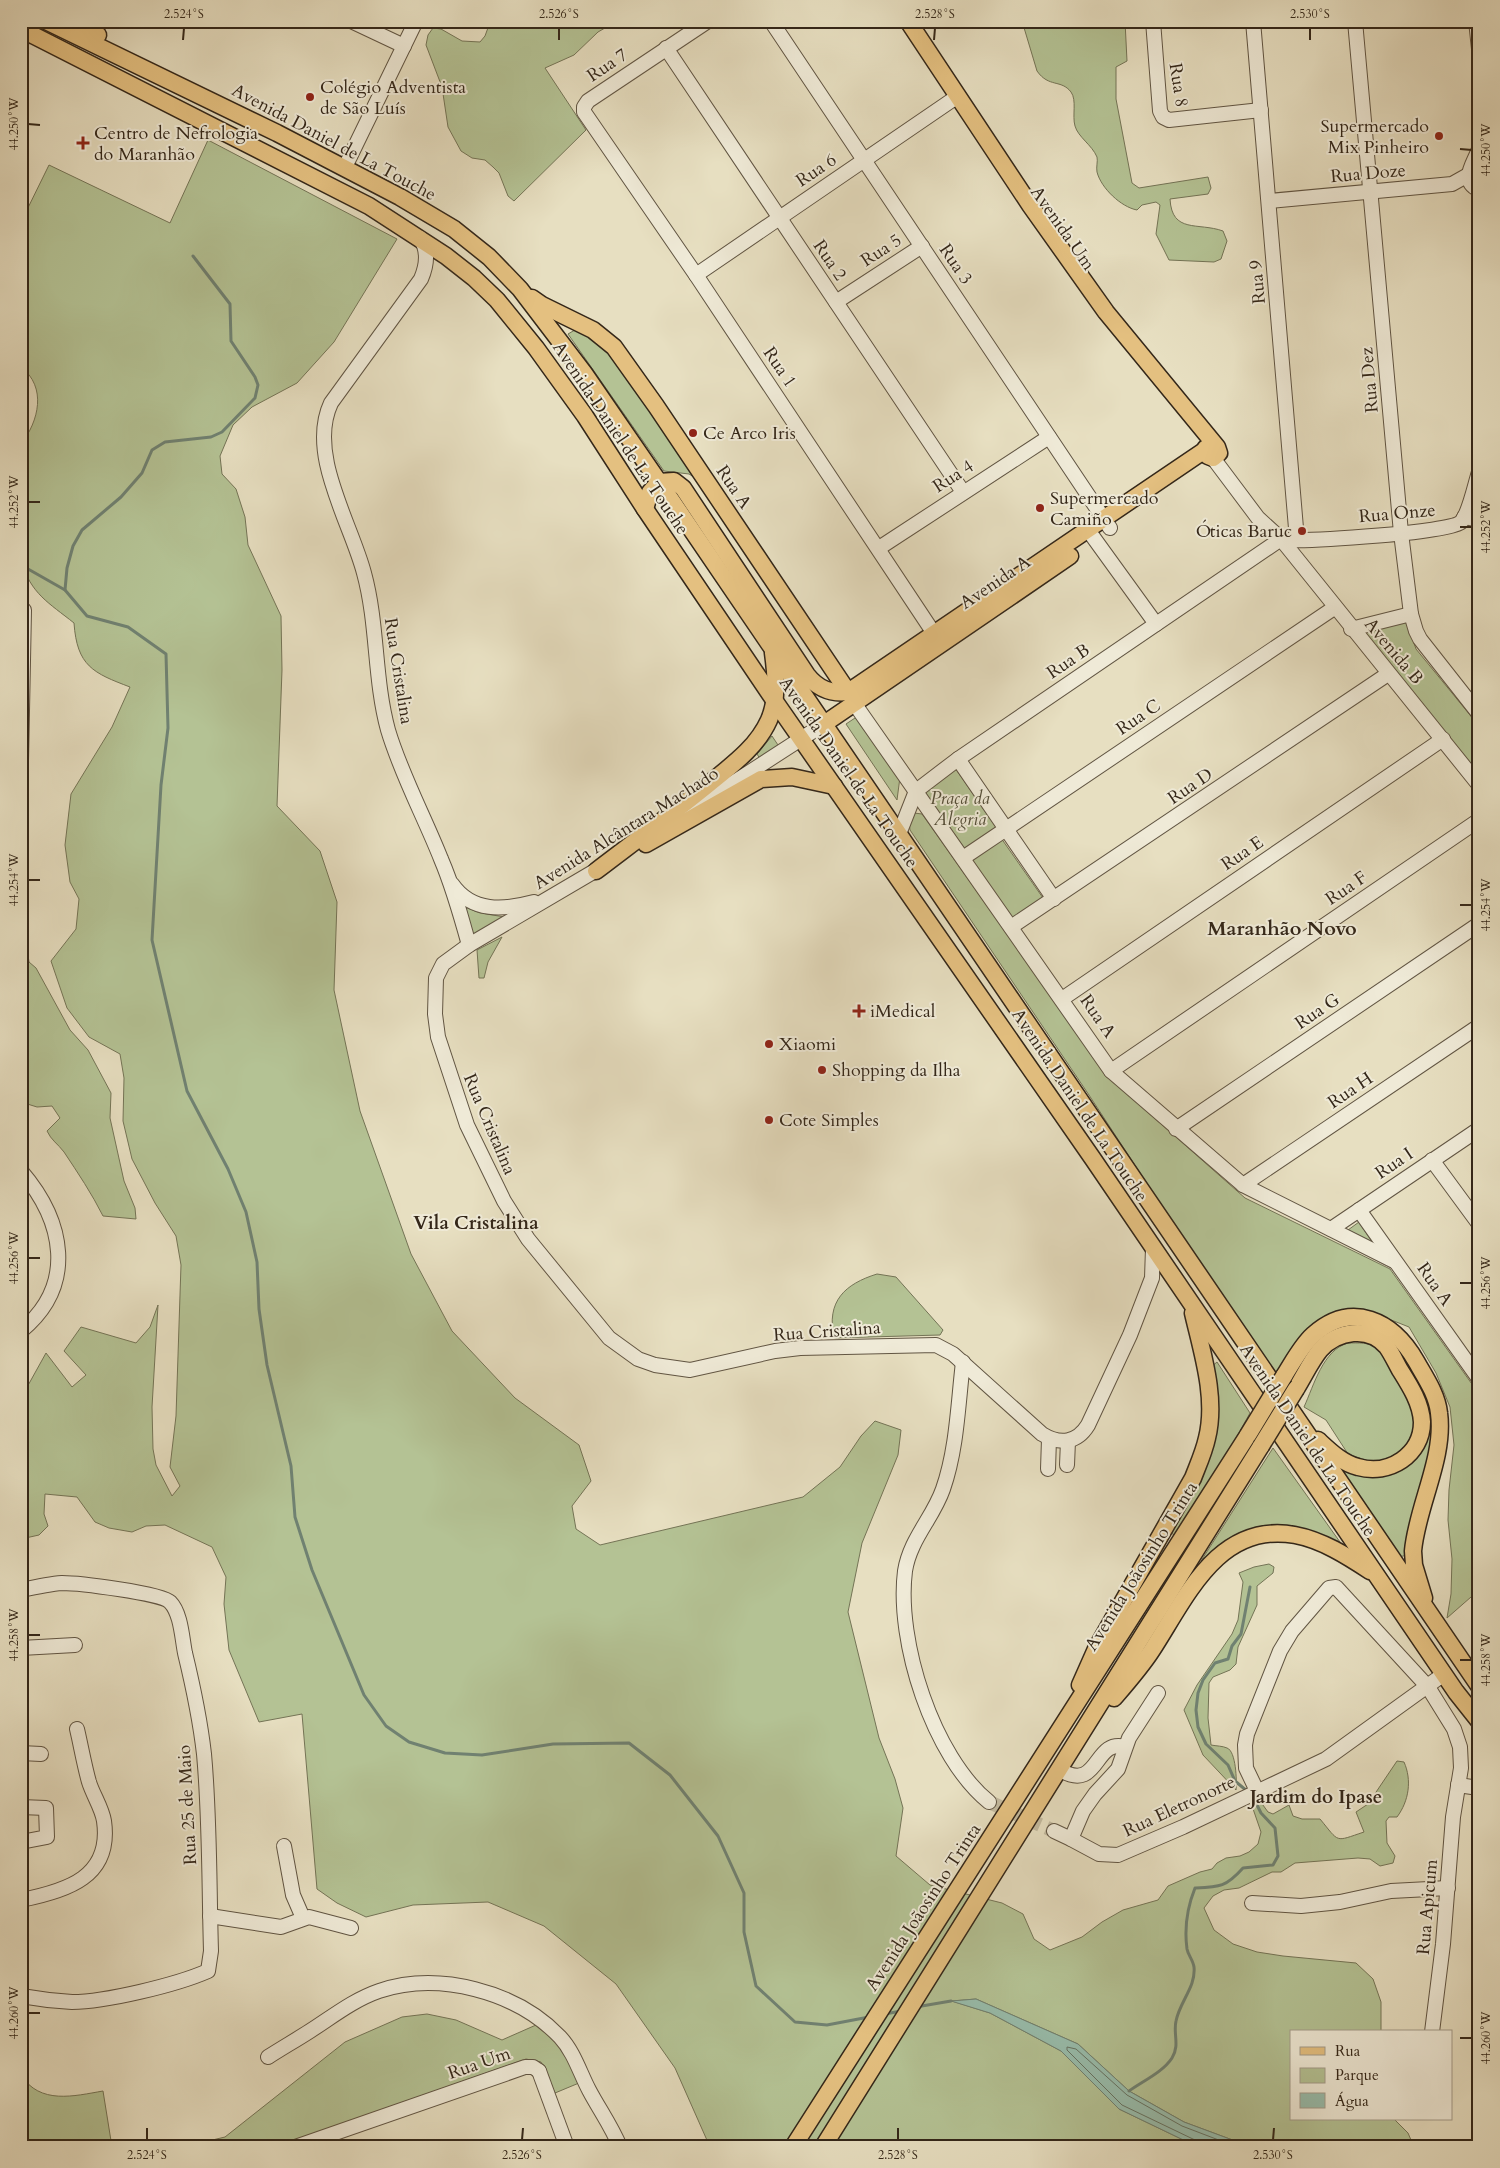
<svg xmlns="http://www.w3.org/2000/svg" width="1500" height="2168" font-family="Cardo,serif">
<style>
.green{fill:#b4c294;stroke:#747456}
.water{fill:#98bdac;stroke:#708171}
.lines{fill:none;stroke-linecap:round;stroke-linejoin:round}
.shore{stroke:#667262;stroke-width:1}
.stream{stroke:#708171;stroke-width:3}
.minor-tunnel{stroke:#c3ba9f;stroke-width:14;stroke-dasharray:14 7;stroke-linecap:butt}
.minor-casing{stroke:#615543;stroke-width:16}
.major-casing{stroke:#342719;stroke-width:19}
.minor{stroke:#efead7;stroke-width:14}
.major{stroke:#e4c080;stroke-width:16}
.major-bridge-casing{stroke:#342719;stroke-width:19;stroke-linecap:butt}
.major-bridge{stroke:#e4c080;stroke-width:16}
.ticks{fill:none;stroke:#342719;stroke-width:2}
.poi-dot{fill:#8f2418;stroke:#efead7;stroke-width:2}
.labels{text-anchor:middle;stroke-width:4;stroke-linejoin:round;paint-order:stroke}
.street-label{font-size:18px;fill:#342719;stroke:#efead7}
.poi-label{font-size:18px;fill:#342719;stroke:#efead7;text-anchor:start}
.park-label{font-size:18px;font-style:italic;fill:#544e38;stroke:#efead7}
.neighbourhood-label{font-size:19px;font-weight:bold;fill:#342719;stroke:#efead7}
.quarter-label{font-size:20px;font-weight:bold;fill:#342719;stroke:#efead7}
.neatline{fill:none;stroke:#342719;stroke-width:2}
.ticks-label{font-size:12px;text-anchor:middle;fill:#342719}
</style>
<rect width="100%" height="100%" fill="#e7dfc1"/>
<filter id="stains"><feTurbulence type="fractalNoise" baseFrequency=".004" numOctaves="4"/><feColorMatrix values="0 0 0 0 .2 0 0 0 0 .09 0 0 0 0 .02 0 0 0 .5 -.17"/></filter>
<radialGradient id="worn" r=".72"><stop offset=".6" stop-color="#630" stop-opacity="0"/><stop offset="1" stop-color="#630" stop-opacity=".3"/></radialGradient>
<g class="green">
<path d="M496 21H617L598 32 574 55 545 68 586 130 514 201 508 196 499 173 493 167 485 160 472 158 461 151 448 127 442 87 426 45 428 35 433 28 441 29 462 41 480 42 485 36 489 25Z"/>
<path d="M1022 21H1125L1127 61 1116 67V99L1132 183 1139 188 1208 177 1211 188 1208 194 1170 199C1172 234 1198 222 1223 231L1227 241 1221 259 1214 262 1169 260 1156 234 1160 205 1156 202 1142 205 1137 210C1121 207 1101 188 1097 172 1096 167 1098 161 1097 157 1092 145 1078 137 1075 126 1072 116 1077 100 1071 92 1061 79 1049 88 1037 71Z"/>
<path d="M208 140 397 239 334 342 297 383 252 407 233 425 220 456 222 474 236 489 245 517 248 545 281 616 282 670 277 806 320 851 337 902 334 990 360 1111 411 1254 452 1331 515 1398 579 1445 591 1481 572 1506 576 1529 600 1545 803 1497 840 1467 861 1436 875 1421 901 1430 898 1455 862 1543 848 1612 879 1738 895 1779 903 1808 896 1856 930 1885 1002 1903 1023 1914 1034 1939 1050 1950 1082 1937 1102 1922 1123 1910 1158 1900 1168 1886 1200 1872 1212 1869 1217 1863 1226 1858 1240 1856 1249 1852 1258 1844 1261 1832 1251 1803 1260 1801 1268 1812 1273 1814 1289 1805 1293 1816 1302 1819H1320C1340 1843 1334 1842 1364 1832L1356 1812 1368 1804 1397 1761 1404 1762C1412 1780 1409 1801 1397 1817H1389L1386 1821 1387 1843 1395 1856 1393 1863 1380 1866 1370 1859 1358 1858 1295 1863 1281 1872H1272L1239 1888 1224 1890 1213 1896 1204 1908 1214 1930 1233 1944 1257 1952 1283 1956 1356 1963 1373 1979 1381 2002V2032H1291V2119H1394L1408 2133 1414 2147H1259L1246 2145 1184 2122 1129 2091 1078 2044 976 1999 952 2001 990 2013 1061 2051 1119 2109 1198 2147H710L675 2068 616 1984 544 1926 488 1902 413 1905 366 1917 337 1903 317 1889 302 1714 259 1722 229 1650 224 1604 226 1577 212 1547 165 1525 146 1526 132 1532 109 1528 95 1522 77 1497 45 1494 44 1514 48 1526 39 1535 21 1539V1393L26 1389 46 1353 72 1387 86 1375 64 1351 81 1327 136 1343 150 1327 158 1305 152 1407 153 1449 156 1465 172 1496 180 1486 170 1467 176 1416 181 1265 176 1236 155 1203 132 1159 123 1121 124 1078 120 1054 89 1037 67 1008 51 961 76 929 79 899 70 882 65 845 71 794 112 727 130 687C93 673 77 666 74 623 49 603 31 594 21 561V444C39 421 47 387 21 367V222L49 165 170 223Z"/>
<path d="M580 327 609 352 700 481 689 474 664 471 568 334Z"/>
<path d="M1406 620 1416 649 1479 726V775L1363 631Z"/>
<path d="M858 716 900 777 897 800 846 724Z"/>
<path d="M772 736 780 748 760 759 757 754Z"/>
<path d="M955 768 996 827 965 849 923 790Z"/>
<path d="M914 813 922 814 1109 1078 1245 1198 1390 1269 1479 1394V1590L1447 1618 1451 1594 1452 1559 1448 1520 1449 1490 1454 1445 1450 1407 1436 1373 1409 1327 1366 1310 1328 1319 1276 1381 1089 1095 910 830 909 822Z"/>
<path d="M1001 838 1043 898 1011 920 970 861Z"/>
<path d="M467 908 480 913 505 917 473 935 465 909Z"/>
<path d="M502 937 488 962 484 978H479L477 950Z"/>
<path d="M21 942 27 949 29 962 36 968 70 1030 88 1050 111 1093 110 1118 124 1181 135 1208 136 1219 103 1216C92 1194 78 1173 64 1152 58 1144 51 1140 47 1131L60 1118 52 1106 37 1107 21 1102Z"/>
<path d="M1359 1222 1372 1242 1348 1230Z"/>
<path d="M877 1274 896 1277 943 1330 940 1335 834 1338C826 1301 845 1284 877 1274Z"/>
<path d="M1348 1343C1358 1343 1369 1342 1378 1348 1387 1355 1392 1368 1398 1377 1405 1389 1413 1401 1415 1416 1420 1439 1397 1462 1374 1461 1365 1461 1357 1457 1348 1454L1326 1420 1304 1407C1314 1385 1323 1350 1348 1343Z"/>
<path d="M1217 1362 1250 1413 1180 1538 1169 1532 1196 1487 1210 1368Z"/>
<path d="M1434 1417V1429L1407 1555 1399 1557 1344 1474 1346 1470 1395 1472 1427 1418Z"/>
<path d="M1273 1448 1340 1542 1308 1532 1242 1533 1228 1539 1201 1561Z"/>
<path d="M1269 1564 1274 1567 1273 1573 1257 1586V1605L1238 1647 1236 1664 1230 1670 1213 1677 1209 1683 1208 1718 1211 1745C1216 1746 1223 1746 1227 1748 1236 1751 1237 1781 1236 1790L1203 1755 1184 1710 1197 1685 1232 1634 1238 1620 1243 1582 1239 1573 1254 1567Z"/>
<path d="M427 2014 456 2020 502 2040 536 2025 559 2041 579 2083 555 2093 541 2062 526 2059 276 2147H133L204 2142 225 2137 345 2042 402 2017Z"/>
<path d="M21 2075C40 2105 74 2096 103 2091L112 2147H21Z"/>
</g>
<path class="water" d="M976 1999 1078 2044 1129 2091 1184 2122 1246 2145 1259 2147H1198L1119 2109 1061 2051 990 2013 951 2001Z"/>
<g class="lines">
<path class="shore" d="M1198 2147 1195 2140 1122 2105 1067 2050V2047L1076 2049 1127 2095 1182 2126 1237 2147"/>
<g class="stream">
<path d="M21 565 65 590 87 616 128 627 166 654 168 728 161 785 152 940 187 1091 228 1169 246 1212 257 1262 259 1309 267 1365 291 1466 295 1517 312 1570 364 1695 386 1726 409 1742 445 1753 482 1755 553 1744 629 1743 670 1775 718 1836 744 1893V1932L756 1986 795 2022 827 2025 869 2017"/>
<path d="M65 590 67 568 73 546 82 530 121 497 142 473 152 450 165 442 211 437 222 432 255 398 258 385 255 377 231 341 230 304 193 256"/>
<path d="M1247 1791 1235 1781 1228 1765 1206 1744 1198 1727 1196 1710 1198 1693 1203 1680 1215 1663 1228 1659 1232 1646 1241 1634 1250 1587"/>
<path d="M916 2007 951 2001"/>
<path d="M885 2014 901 2011"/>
<path d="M1129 2091C1143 2081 1163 2072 1172 2058 1180 2045 1173 2034 1176 2021 1180 2001 1196 1987 1194 1967 1193 1960 1188 1955 1187 1949 1184 1927 1187 1908 1195 1888 1220 1887 1226 1887 1243 1868L1273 1865 1278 1856 1275 1828 1261 1813 1253 1797"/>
</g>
<path class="minor-tunnel" d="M989 1802 1054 1831"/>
<defs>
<g id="minor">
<path d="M351 21 404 46"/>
<path d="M708 21 588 101 584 107V112L696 275 939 641"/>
<path d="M771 21 1110 528"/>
<path d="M1153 21 1160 111 1163 117 1169 120 1261 110"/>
<path d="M1253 21 1297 540"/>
<path d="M1355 21 1401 533 1411 614 1416 631 1420 639 1479 714"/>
<path d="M1476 21 1479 49"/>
<path d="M21 41H22"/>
<path d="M666 48 963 492"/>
<path d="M1479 149C1474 163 1459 181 1479 190"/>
<path d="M345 167 416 21"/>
<path d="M1269 201 1452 184 1468 175"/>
<path d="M420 238C429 251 427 265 421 279L331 403C307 454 351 523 364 573 378 624 374 679 388 730 401 774 424 816 441 859 453 887 461 916 469 945"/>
<path d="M696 275 958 96"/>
<path d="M836 302 922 246"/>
<path d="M1213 458 1258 518 1281 539 1479 785"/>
<path d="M1464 517 1479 520"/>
<path d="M1088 530 1156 624"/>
<path d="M1289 540C1310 541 1450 533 1461 522 1469 514 1475 484 1479 472"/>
<path d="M879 548 1049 437"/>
<path d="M1351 629 1411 614"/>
<path d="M854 703 1111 1071 1243 1185 1394 1261"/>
<path d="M958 759 1054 899"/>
<path d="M21 761 24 610"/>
<path d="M688 812 824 724"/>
<path d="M899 834 916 791 958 759 1281 539"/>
<path d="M963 858 1334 608"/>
<path d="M605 865 469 945 443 964 436 978 435 1014 438 1037 467 1125 504 1201 528 1239 609 1338 638 1359 655 1365 690 1370 775 1351 800 1348 936 1345 953 1354 1042 1434C1060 1445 1077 1443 1088 1425L1130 1335 1152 1278 1153 1248"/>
<path d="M452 884C472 913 504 910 534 902"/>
<path d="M1011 927 1388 674"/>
<path d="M1062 999 1443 739"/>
<path d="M1111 1071 1479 820"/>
<path d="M1176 1129 1479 924"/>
<path d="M1432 1160 1479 1224"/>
<path d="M21 1171C64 1221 77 1285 21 1331"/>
<path d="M1243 1185 1479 1026"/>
<path d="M1359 1210 1479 1379"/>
<path d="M1331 1229 1479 1129"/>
<path d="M963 1362C958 1404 957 1449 943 1489 933 1518 910 1539 905 1571 896 1641 933 1757 989 1802"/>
<path d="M1067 1465 1068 1441"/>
<path d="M1048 1469 1049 1439"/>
<path d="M21 1590C35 1587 49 1584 62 1583 78 1583 161 1593 170 1602 181 1613 182 1638 185 1653 193 1686 200 1719 204 1754 210 1819 209 1885 211 1951L208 1971C176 1985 105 2002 72 2002 55 2001 38 1999 21 1996"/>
<path d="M21 1648 75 1645"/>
<path d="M1158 1693 1129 1738 1118 1769 1095 1794 1083 1811 1071 1839 1099 1854 1118 1855 1183 1827 1326 1759 1444 1674"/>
<path d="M21 1753 41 1754"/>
<path d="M1060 1770C1100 1793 1093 1738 1125 1747"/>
<path d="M1458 1785 1479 1788"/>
<path d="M1257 1791 1246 1768 1245 1745 1247 1734 1280 1651 1292 1631 1329 1588 1336 1587 1428 1687 1454 1729 1460 1747 1461 1768 1453 1817 1443 1944 1432 2032"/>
<path d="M21 1807 46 1808 47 1837 21 1842"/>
<path d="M1054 1831 1071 1839"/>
<path d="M284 1846 293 1895 303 1918"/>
<path d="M21 1900C67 1891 112 1877 104 1821 102 1808 93 1795 89 1782 84 1764 81 1746 77 1729"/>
<path d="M1252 1903 1301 1906 1340 1902 1391 1891 1448 1888"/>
<path d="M210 1916 281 1927 309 1917 351 1928"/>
<path d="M268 2057C282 2048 296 2040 310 2031 332 2017 353 2000 379 1991 438 1971 516 1991 560 2037 574 2052 580 2073 589 2090 599 2109 612 2127 620 2147"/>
<path d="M539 2071 567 2147"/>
<path d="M295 2147 525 2067H533L539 2071"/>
</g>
<g id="major">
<path d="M46 21 277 133 400 197 454 229 489 257 520 289 584 373 659 482 1479 1686"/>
<path d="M74 21 98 35"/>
<path d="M908 21 1030 205 1106 312 1217 447 1219 453 1213 458 1208 456 1206 448 1211 445"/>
<path d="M21 29 369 206 446 256 474 278 497 300 536 348 585 416 645 509 774 700 1093 1159 1456 1692 1479 1721"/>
<path d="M532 298 542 305 593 330 614 347 656 406 848 692"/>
<path d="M645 509 650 492 659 482 674 481 683 488 807 675C818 689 831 694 848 692L1205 450"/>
<path d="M824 724 1070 556"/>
<path d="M646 844 761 779 792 777 834 786"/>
<path d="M596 871C634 842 672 814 710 783 732 765 757 747 769 720 778 699 776 675 773 653"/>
<path d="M1284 1376C1293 1362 1301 1346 1313 1335 1352 1300 1393 1321 1416 1361 1425 1377 1437 1394 1439 1413 1445 1458 1417 1506 1413 1551L1414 1565 1424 1598"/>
<path d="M1296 1389C1304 1376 1311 1361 1320 1350 1337 1331 1369 1325 1387 1347 1392 1354 1396 1363 1400 1370 1410 1386 1421 1403 1422 1422 1422 1455 1389 1476 1358 1467 1342 1463 1330 1451 1318 1440"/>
<path d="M1080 1685 1096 1649 1193 1478C1198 1465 1204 1452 1207 1438 1217 1398 1202 1352 1193 1313"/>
<path d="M1114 1698C1127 1683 1141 1667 1152 1650 1186 1598 1218 1521 1295 1535 1322 1540 1347 1556 1370 1571"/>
<path d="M793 2147 1248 1435"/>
<path d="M823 2147 1261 1446"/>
</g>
</defs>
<use href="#minor" class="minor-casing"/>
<use href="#major" class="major-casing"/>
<use href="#minor" class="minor"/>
<use href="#major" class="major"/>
<defs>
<g id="major-bridge">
<path d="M1248 1435 1284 1376"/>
<path d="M1261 1446 1296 1389"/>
</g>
</defs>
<use href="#major-bridge" class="major-bridge-casing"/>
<use href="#major-bridge" class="major-bridge"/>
</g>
<path class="ticks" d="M183 40 184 28M559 40V28M934 40 935 28M1310 40V28M28 124 40 125M1460 149 1472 150M28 502H40M1460 527H1472M28 880H40M1460 905H1472M28 1258H40M1460 1283H1472M28 1635H40M1460 1660H1472M28 2013H40M1460 2038H1472M147 2140V2128M522 2140 523 2128M898 2140V2128M1273 2140 1274 2128"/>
<g class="poi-dot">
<circle cx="310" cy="97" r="5"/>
<circle cx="1439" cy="136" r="5"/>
<path d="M80.5 135.5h5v5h5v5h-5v5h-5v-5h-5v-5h5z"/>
<circle cx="693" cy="433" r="5"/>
<circle cx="1040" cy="508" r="5"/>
<circle cx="1302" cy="531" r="5"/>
<path d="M856.5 1003.5h5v5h5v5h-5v5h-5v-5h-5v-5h5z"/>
<circle cx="769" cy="1044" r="5"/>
<circle cx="822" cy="1070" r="5"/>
<circle cx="769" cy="1120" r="5"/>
</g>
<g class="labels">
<g class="street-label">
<text transform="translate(607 65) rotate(-34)" y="6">Rua 7</text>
<text transform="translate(1179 85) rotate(81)" y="6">Rua 8</text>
<text transform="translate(334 142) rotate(28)" y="6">Avenida Daniel de La Touche</text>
<text transform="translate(816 170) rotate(-34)" y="6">Rua 6</text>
<text transform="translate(1368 173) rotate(-5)" y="6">Rua Doze</text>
<text transform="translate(1063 228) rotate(55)" y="6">Avenida Um</text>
<text transform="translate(881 250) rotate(-33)" y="6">Rua 5</text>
<text transform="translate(830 260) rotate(56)" y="6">Rua 2</text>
<text transform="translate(956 264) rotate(56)" y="6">Rua 3</text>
<text transform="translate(1257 282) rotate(-95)" y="6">Rua 9</text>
<text transform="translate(780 367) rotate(56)" y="6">Rua 1</text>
<text transform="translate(1369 380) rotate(-95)" y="6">Rua Dez</text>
<text transform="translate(621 438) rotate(56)" y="6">Avenida Daniel de La Touche</text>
<text transform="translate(953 476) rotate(-33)" y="6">Rua 4</text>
<text transform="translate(734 487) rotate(56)" y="6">Rua A</text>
<text transform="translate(1397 513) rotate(-5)" y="6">Rua Onze</text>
<text transform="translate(995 582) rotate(-34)" y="6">Avenida A</text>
<text transform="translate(1394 651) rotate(50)" y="6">Avenida B</text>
<text transform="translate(1068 661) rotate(-34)" y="6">Rua B</text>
<text transform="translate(399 671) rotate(81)" y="6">Rua Cristalina</text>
<text transform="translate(1138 717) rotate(-34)" y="6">Rua C</text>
<text transform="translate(849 772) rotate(55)" y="6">Avenida Daniel de La Touche</text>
<text transform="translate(1190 786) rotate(-34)" y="6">Rua D</text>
<text transform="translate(626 828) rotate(-32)" y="6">Avenida Alcântara Machado</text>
<text transform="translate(1242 853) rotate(-34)" y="6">Rua E</text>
<text transform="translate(1346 888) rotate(-34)" y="6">Rua F</text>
<text transform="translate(1317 1011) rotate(-34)" y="6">Rua G</text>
<text transform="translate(1098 1016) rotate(55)" y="6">Rua A</text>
<text transform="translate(1350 1090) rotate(-34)" y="6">Rua H</text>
<text transform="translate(1080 1105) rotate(56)" y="6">Avenida Daniel de La Touche</text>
<text transform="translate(490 1124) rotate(67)" y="6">Rua Cristalina</text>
<text transform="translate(1394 1163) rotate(-34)" y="6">Rua I</text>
<text transform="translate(1435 1284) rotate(55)" y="6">Rua A</text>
<text transform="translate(827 1331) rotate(-4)" y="6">Rua Cristalina</text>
<text transform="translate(1308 1440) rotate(56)" y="6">Avenida Daniel de La Touche</text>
<text transform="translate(1141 1566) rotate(-58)" y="6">Avenida Joãosinho Trinta</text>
<text transform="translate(187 1805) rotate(-93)" y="6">Rua 25 de Maio</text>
<text transform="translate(1179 1806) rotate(-25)" y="6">Rua Eletronorte</text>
<text transform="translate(923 1907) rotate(-57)" y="6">Avenida Joãosinho Trinta</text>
<text transform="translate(1427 1907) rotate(-85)" y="6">Rua Apicum</text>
<text transform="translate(479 2063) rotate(-19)" y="6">Rua Um</text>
</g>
<g class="poi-label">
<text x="320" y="93">Colégio Adventista<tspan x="320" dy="21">de São Luís</tspan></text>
<text x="1429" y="132" text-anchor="end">Supermercado<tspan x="1429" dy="21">Mix Pinheiro</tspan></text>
<text x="94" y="139">Centro de Nefrologia<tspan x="94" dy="21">do Maranhão</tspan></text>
<text x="703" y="439">Ce Arco Iris</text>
<text x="1050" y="504">Supermercado<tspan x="1050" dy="21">Camiño</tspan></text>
<text x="1292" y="537" text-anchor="end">Óticas Baruc</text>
<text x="870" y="1017">iMedical</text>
<text x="779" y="1050">Xiaomi</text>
<text x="832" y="1076">Shopping da Ilha</text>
<text x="779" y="1126">Cote Simples</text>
</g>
<g class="park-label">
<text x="960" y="804">Praça da<tspan x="960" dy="21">Alegria</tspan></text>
</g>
<g class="neighbourhood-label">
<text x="476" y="1229">Vila Cristalina</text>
<text x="1316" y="1803">Jardim do Ipase</text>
</g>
<g class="quarter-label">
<text x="1282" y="935">Maranhão Novo</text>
</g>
</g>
<rect width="1500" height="2168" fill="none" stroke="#e7dfc1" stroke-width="55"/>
<rect x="1290" y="2030" width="162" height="90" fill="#efead7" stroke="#a49c8b"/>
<rect x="1300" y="2047" width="25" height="8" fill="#e4c080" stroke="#a49c8b"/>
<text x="1335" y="2056" font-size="15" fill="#342719">Rua</text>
<rect x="1300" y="2068" width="25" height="15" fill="#b4c294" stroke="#a49c8b"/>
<text x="1335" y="2080" font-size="15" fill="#342719">Parque</text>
<rect x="1300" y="2093" width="25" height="15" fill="#98bdac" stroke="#a49c8b"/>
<text x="1335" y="2106" font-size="15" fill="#342719">Água</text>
<rect x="28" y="28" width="1444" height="2112" class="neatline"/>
<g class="ticks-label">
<text x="184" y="18">2.524°S</text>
<text x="559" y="18">2.526°S</text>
<text x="935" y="18">2.528°S</text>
<text x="1310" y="18">2.530°S</text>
<text transform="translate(14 124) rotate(-90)" y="4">44.250°W</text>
<text transform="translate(1486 150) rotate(-90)" y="4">44.250°W</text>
<text transform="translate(14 502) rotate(-90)" y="4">44.252°W</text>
<text transform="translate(1486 527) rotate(-90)" y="4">44.252°W</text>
<text transform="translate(14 880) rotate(-90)" y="4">44.254°W</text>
<text transform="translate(1486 905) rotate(-90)" y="4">44.254°W</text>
<text transform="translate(14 1258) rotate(-90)" y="4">44.256°W</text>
<text transform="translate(1486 1283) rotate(-90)" y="4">44.256°W</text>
<text transform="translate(14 1635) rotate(-90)" y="4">44.258°W</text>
<text transform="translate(1486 1660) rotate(-90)" y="4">44.258°W</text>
<text transform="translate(14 2013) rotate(-90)" y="4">44.260°W</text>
<text transform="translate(1486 2038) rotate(-90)" y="4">44.260°W</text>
<text x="147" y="2159">2.524°S</text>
<text x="522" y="2159">2.526°S</text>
<text x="898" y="2159">2.528°S</text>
<text x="1273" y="2159">2.530°S</text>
</g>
<rect width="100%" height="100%" filter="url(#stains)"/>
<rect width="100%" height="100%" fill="url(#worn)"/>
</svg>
